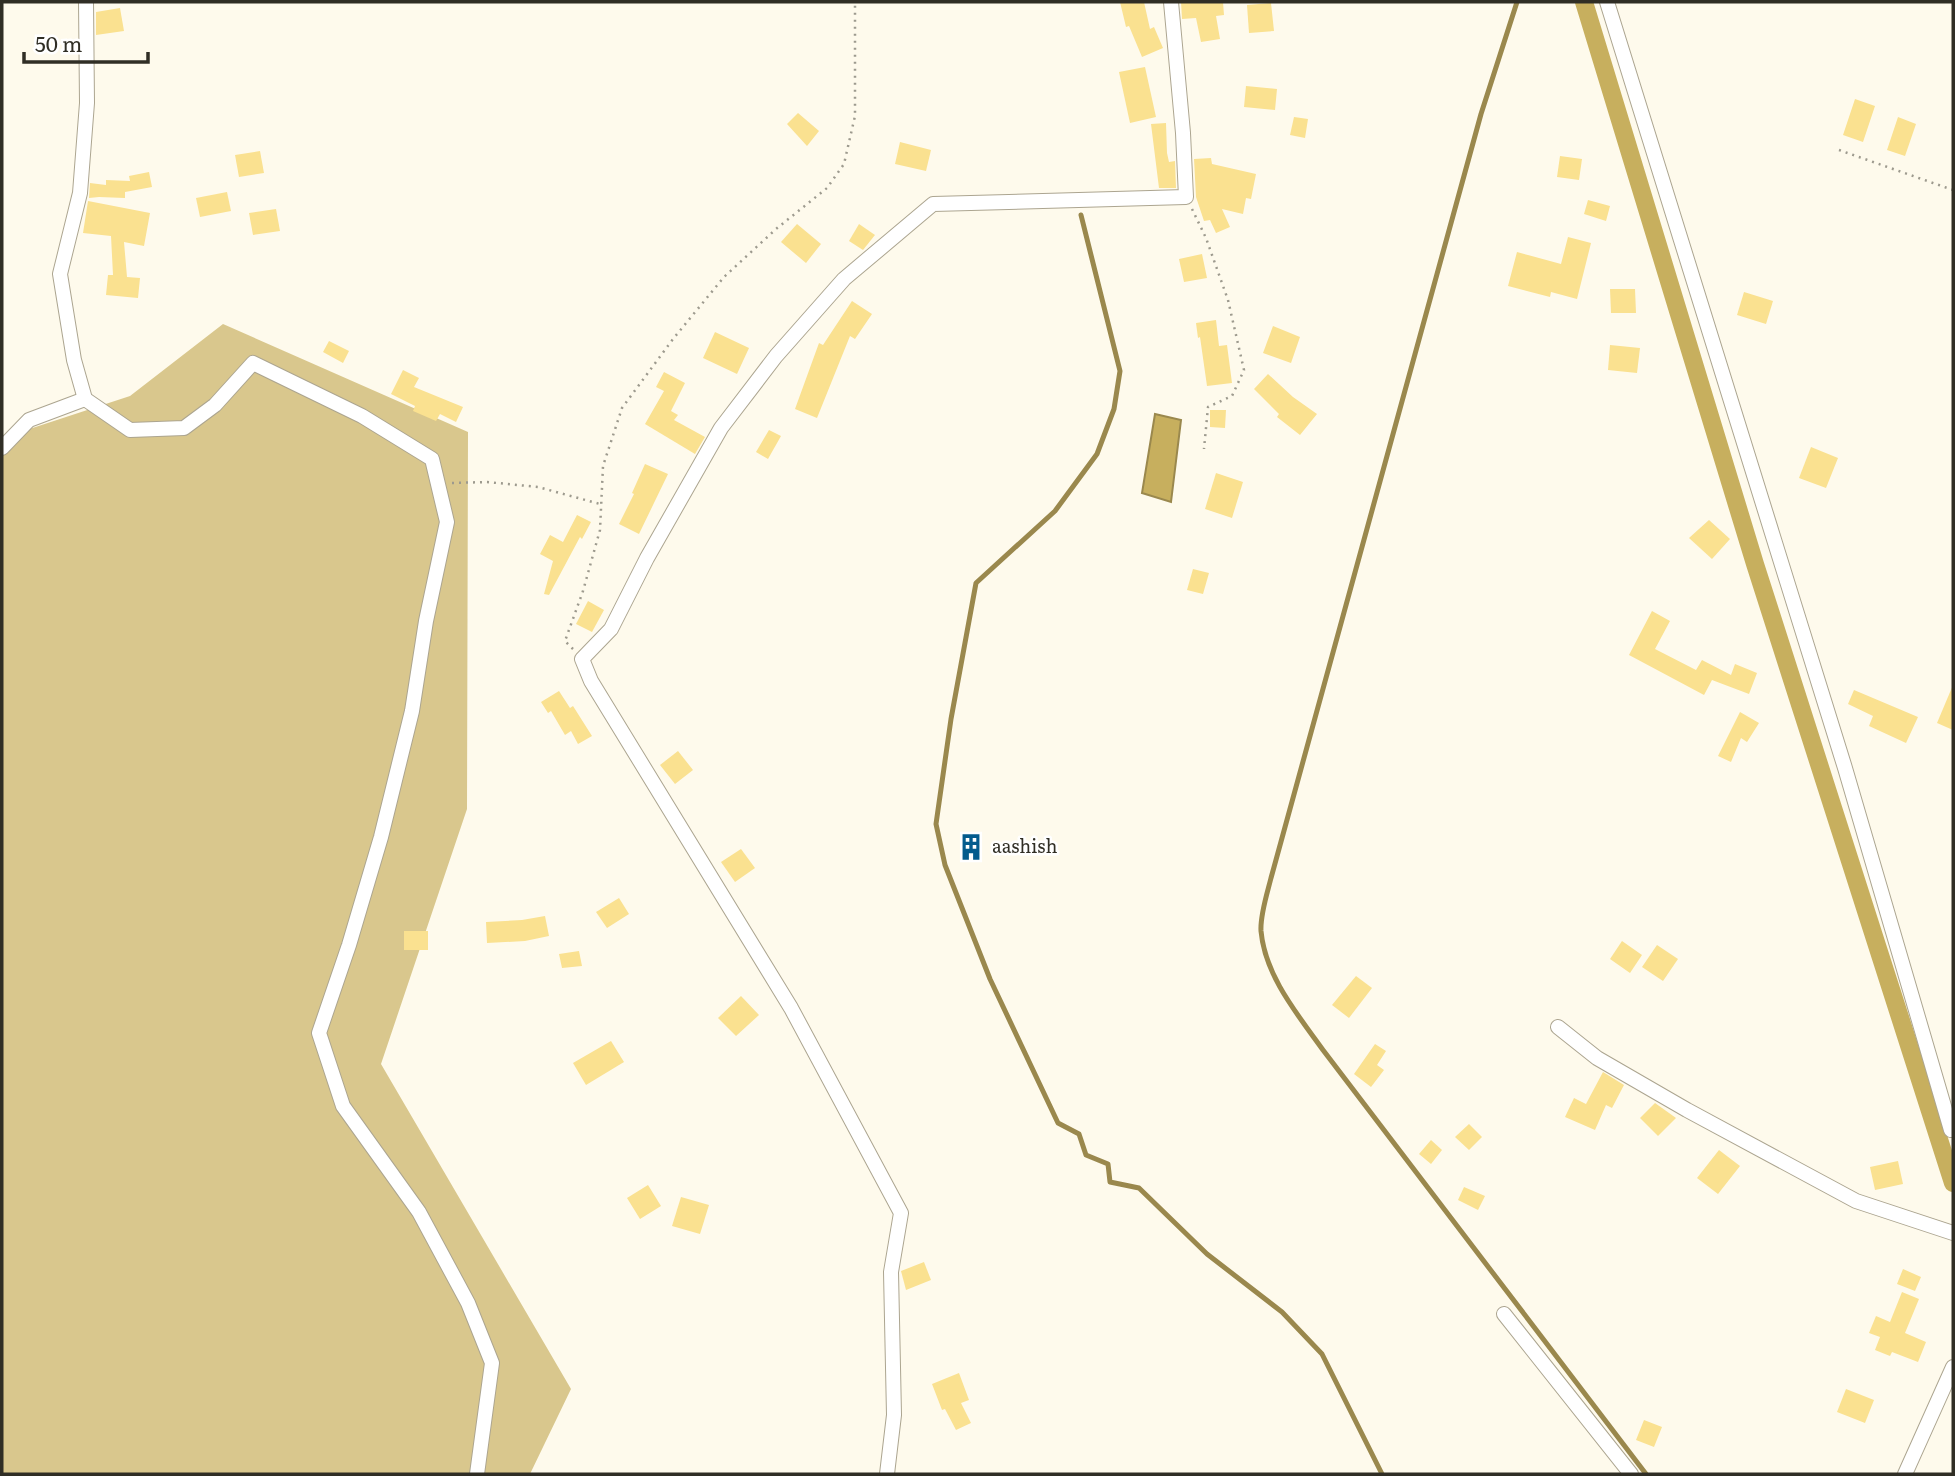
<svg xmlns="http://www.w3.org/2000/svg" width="1955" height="1476" font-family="Literata,serif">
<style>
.green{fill:#d9c78d}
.water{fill:#c7af5e;stroke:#9a884d;stroke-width:2}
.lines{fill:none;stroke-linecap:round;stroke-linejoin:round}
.stream{stroke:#9a884d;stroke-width:5}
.canal{stroke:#c7af5e;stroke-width:18}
.building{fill:#fae190}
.minor-casing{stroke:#aca590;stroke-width:16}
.path{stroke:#9d9a8e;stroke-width:2.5;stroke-dasharray:2 5;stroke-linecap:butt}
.minor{stroke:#fff;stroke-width:14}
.labels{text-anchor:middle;stroke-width:5;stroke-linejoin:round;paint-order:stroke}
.poi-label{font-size:18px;fill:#302e25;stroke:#fff;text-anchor:start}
</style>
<rect width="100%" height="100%" fill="#fefaec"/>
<path class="green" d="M223 324 468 432 467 809 381 1064 571 1389 530 1474H2V438L130 396Z"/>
<path class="water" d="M1155 414 1181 420 1171 502 1142 493Z"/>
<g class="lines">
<g class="stream">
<path d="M1517 2 1481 114 1271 878C1267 894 1260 915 1261 931 1265 976 1298 1015 1323 1050L1646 1474"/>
<path d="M1081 215 1120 371 1114 409 1097 454 1055 511 976 583 951 719 936 824 945 865 990 979 1058 1123 1079 1134 1086 1155 1108 1164 1110 1182 1139 1188 1207 1254 1282 1312 1322 1354 1382 1474"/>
</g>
<path class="canal" d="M1584 2 1755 564 1953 1183"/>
</g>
<g class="building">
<path d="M1120 2H1144L1150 29 1154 27 1163 48 1142 57 1129 26 1126 27Z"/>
<path d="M1181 2H1223L1224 15 1216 16 1220 39 1201 42 1196 18 1182 19Z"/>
<path d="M1271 3 1274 31 1249 33 1247 5Z"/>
<path d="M120 8 124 31 96 35V12Z"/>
<path d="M1145 67 1156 117 1130 123 1119 72Z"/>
<path d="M1246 86 1277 89 1275 110 1244 107Z"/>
<path d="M1855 99 1875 106 1863 142 1843 135Z"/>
<path d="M798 113 819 131 807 146 787 124Z"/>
<path d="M1294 117 1308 119 1305 138 1290 135Z"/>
<path d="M1898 117 1916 124 1905 156 1887 150Z"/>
<path d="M1166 123 1167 153 1169 162 1175 161 1176 188H1159L1151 124Z"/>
<path d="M900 142 931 150 926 171 895 164Z"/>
<path d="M260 151 264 173 239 177 235 155Z"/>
<path d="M1560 156 1582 159 1579 180 1557 177Z"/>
<path d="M1211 158 1212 164 1256 174 1251 199 1246 198 1243 214 1222 209 1230 227 1216 233 1210 220 1204 221 1196 197 1194 159Z"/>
<path d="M149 172 152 187 125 192V198L99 197 89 198 90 183 106 185V180L130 181 129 176Z"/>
<path d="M227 192 231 211 200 217 196 198Z"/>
<path d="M1588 200 1610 206 1606 221 1584 214Z"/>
<path d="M88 201 150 213 144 246 124 242 127 277 140 278 138 298 106 295 108 275H113L111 236 83 233Z"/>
<path d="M276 209 280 231 253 235 249 213Z"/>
<path d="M797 224 821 244 806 263 781 242Z"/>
<path d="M859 224 875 235 863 250 849 241Z"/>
<path d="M1568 237 1591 243 1577 299 1551 292 1550 297 1508 286 1517 252 1561 264Z"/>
<path d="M1202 254 1207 278 1184 282 1179 259Z"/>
<path d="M1610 289H1635L1636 313H1611Z"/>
<path d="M1744 292 1773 301 1766 324 1737 315Z"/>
<path d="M852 301 872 314 855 339 850 336 817 418 795 409 819 343 823 345Z"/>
<path d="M1216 320 1219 346 1227 345 1232 383 1207 386 1200 337 1198 338 1196 323Z"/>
<path d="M1273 326 1300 337 1291 363 1263 353Z"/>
<path d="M715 332 749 348 737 374 703 358Z"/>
<path d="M329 341 349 351 343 363 323 352Z"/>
<path d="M1610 345 1640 348 1637 373 1608 370Z"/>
<path d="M403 370 419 378 414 387 463 407 456 422 440 414 436 421 413 411 415 406 391 394Z"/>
<path d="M664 372 685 383 671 411 678 415 674 420 705 437 695 454 645 424 664 391 656 387Z"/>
<path d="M1268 374 1293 397 1317 414 1300 435 1277 417 1279 414 1254 389Z"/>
<path d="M1210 410H1226L1225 428 1210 427Z"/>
<path d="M769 430 781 436 768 459 756 452Z"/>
<path d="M1811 447 1838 458 1826 488 1799 478Z"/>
<path d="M645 464 668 474 639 534 619 524 634 494 632 493Z"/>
<path d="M1216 473 1243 482 1232 518 1205 509Z"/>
<path d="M577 515 591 522 582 539 580 537 549 595 544 594 553 561 540 554 550 535 563 542Z"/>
<path d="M1709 520 1730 539 1712 559 1689 538Z"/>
<path d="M1193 569 1209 573 1203 594 1187 590Z"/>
<path d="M588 601 604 610 592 632 576 624Z"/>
<path d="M1652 611 1670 621 1655 649 1696 670 1702 660 1731 675 1735 664 1757 673 1749 694 1712 680 1704 695 1629 655Z"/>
<path d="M1953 685V730L1937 723Z"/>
<path d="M1854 690 1918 717 1906 743 1869 726 1873 716 1848 704Z"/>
<path d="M559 691 570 708 573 706 592 736 578 744 571 731 565 735 551 711 548 713 541 702Z"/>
<path d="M1740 712 1759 723 1747 742 1741 738 1731 762 1718 756Z"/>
<path d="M678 751 693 770 675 784 660 765Z"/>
<path d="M741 849 755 868 735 882 721 862Z"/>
<path d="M619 898 629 914 607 928 596 912Z"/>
<path d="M545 916 549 936 525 941 487 943 486 922 522 920Z"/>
<rect x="404" y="931" width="24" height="19"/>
<path d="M1622 941 1642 955 1630 973 1610 959Z"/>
<path d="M1657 945 1678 959 1663 981 1642 967Z"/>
<path d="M579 951 582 966 562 968 559 954Z"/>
<path d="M1356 976 1372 988 1349 1018 1332 1005Z"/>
<path d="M741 996 759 1015 736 1036 718 1018Z"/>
<path d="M611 1041 624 1062 586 1085 573 1063Z"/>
<path d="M1375 1044 1386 1051 1377 1065 1384 1070 1371 1087 1354 1074Z"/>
<path d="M1603 1072 1624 1085 1612 1108 1606 1105 1595 1130 1565 1117 1574 1098 1586 1104Z"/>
<path d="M1655 1103 1676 1118 1658 1136 1640 1118Z"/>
<path d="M1469 1124 1482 1137 1469 1150 1455 1137Z"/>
<path d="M1431 1140 1442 1150 1431 1164 1419 1154Z"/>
<path d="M1719 1150 1740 1166 1718 1194 1697 1178Z"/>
<path d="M1898 1161 1903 1184 1875 1190 1870 1167Z"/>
<path d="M648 1185 661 1206 640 1219 627 1198Z"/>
<path d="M1464 1187 1485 1196 1478 1210 1458 1200Z"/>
<path d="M681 1197 709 1205 700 1234 672 1226Z"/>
<path d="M924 1262 931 1280 906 1290 901 1271Z"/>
<path d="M1903 1269 1921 1277 1915 1291 1897 1284Z"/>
<path d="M1902 1292 1919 1299 1905 1333 1926 1342 1918 1362 1892 1352 1890 1356 1875 1350 1880 1337 1869 1333 1876 1316 1890 1322Z"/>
<path d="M959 1373 969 1400 961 1403 971 1423 956 1430 945 1409 942 1410 932 1384Z"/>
<path d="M1846 1389 1874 1400 1865 1423 1837 1412Z"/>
<path d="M1644 1420 1662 1427 1654 1447 1636 1440Z"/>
</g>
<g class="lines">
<defs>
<g id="minor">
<path d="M86 2 87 103 80 193 60 274 74 360 85 399 130 430 184 428 215 405 253 363 362 416 432 459 447 522 426 621 412 711 381 837 349 945 319 1033 343 1106 419 1212 468 1303 492 1363 477 1474"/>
<path d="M1607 2 1845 768 1951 1130"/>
<path d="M2 448 29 420 85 399"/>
<path d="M1558 1027 1597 1058 1687 1110 1856 1201 1953 1233"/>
<path d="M1504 1314 1631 1474"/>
<path d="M887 1474 894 1415 891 1272 901 1213 791 1008 591 681 582 659 611 629 647 558 721 428 776 356 844 279 933 204 1186 197 1183 133 1171 2"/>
<path d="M1905 1474 1953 1367"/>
</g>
</defs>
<use href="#minor" class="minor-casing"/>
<g class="path">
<path d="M1839 150 1953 190"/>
<path d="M1192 209 1206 238 1228 300 1244 370 1232 396 1208 407 1204 449"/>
<path d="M452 483 487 482 538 487 600 504"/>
<path d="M573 649 565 641 583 591 600 530 603 466 622 408 673 339 724 277 776 229 827 188 844 164 855 116V2"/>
</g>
<use href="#minor" class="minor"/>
</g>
<defs>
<symbol id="building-bare" viewBox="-9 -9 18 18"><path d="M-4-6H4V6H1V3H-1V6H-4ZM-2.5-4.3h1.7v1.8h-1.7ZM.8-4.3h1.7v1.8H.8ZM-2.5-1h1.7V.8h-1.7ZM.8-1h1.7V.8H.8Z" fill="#035b8d" stroke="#fff" stroke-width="2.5" paint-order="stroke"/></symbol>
</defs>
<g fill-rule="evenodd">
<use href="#building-bare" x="952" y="828" width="38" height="38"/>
</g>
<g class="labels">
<g class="poi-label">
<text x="992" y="853">aashish</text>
</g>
</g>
<rect width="1955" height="1476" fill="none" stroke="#302e25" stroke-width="7"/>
<path d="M24 52v10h124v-10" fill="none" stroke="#302e25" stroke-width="3.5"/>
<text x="35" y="52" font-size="21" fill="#302e25" stroke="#ffffff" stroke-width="5" paint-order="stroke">50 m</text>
</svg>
